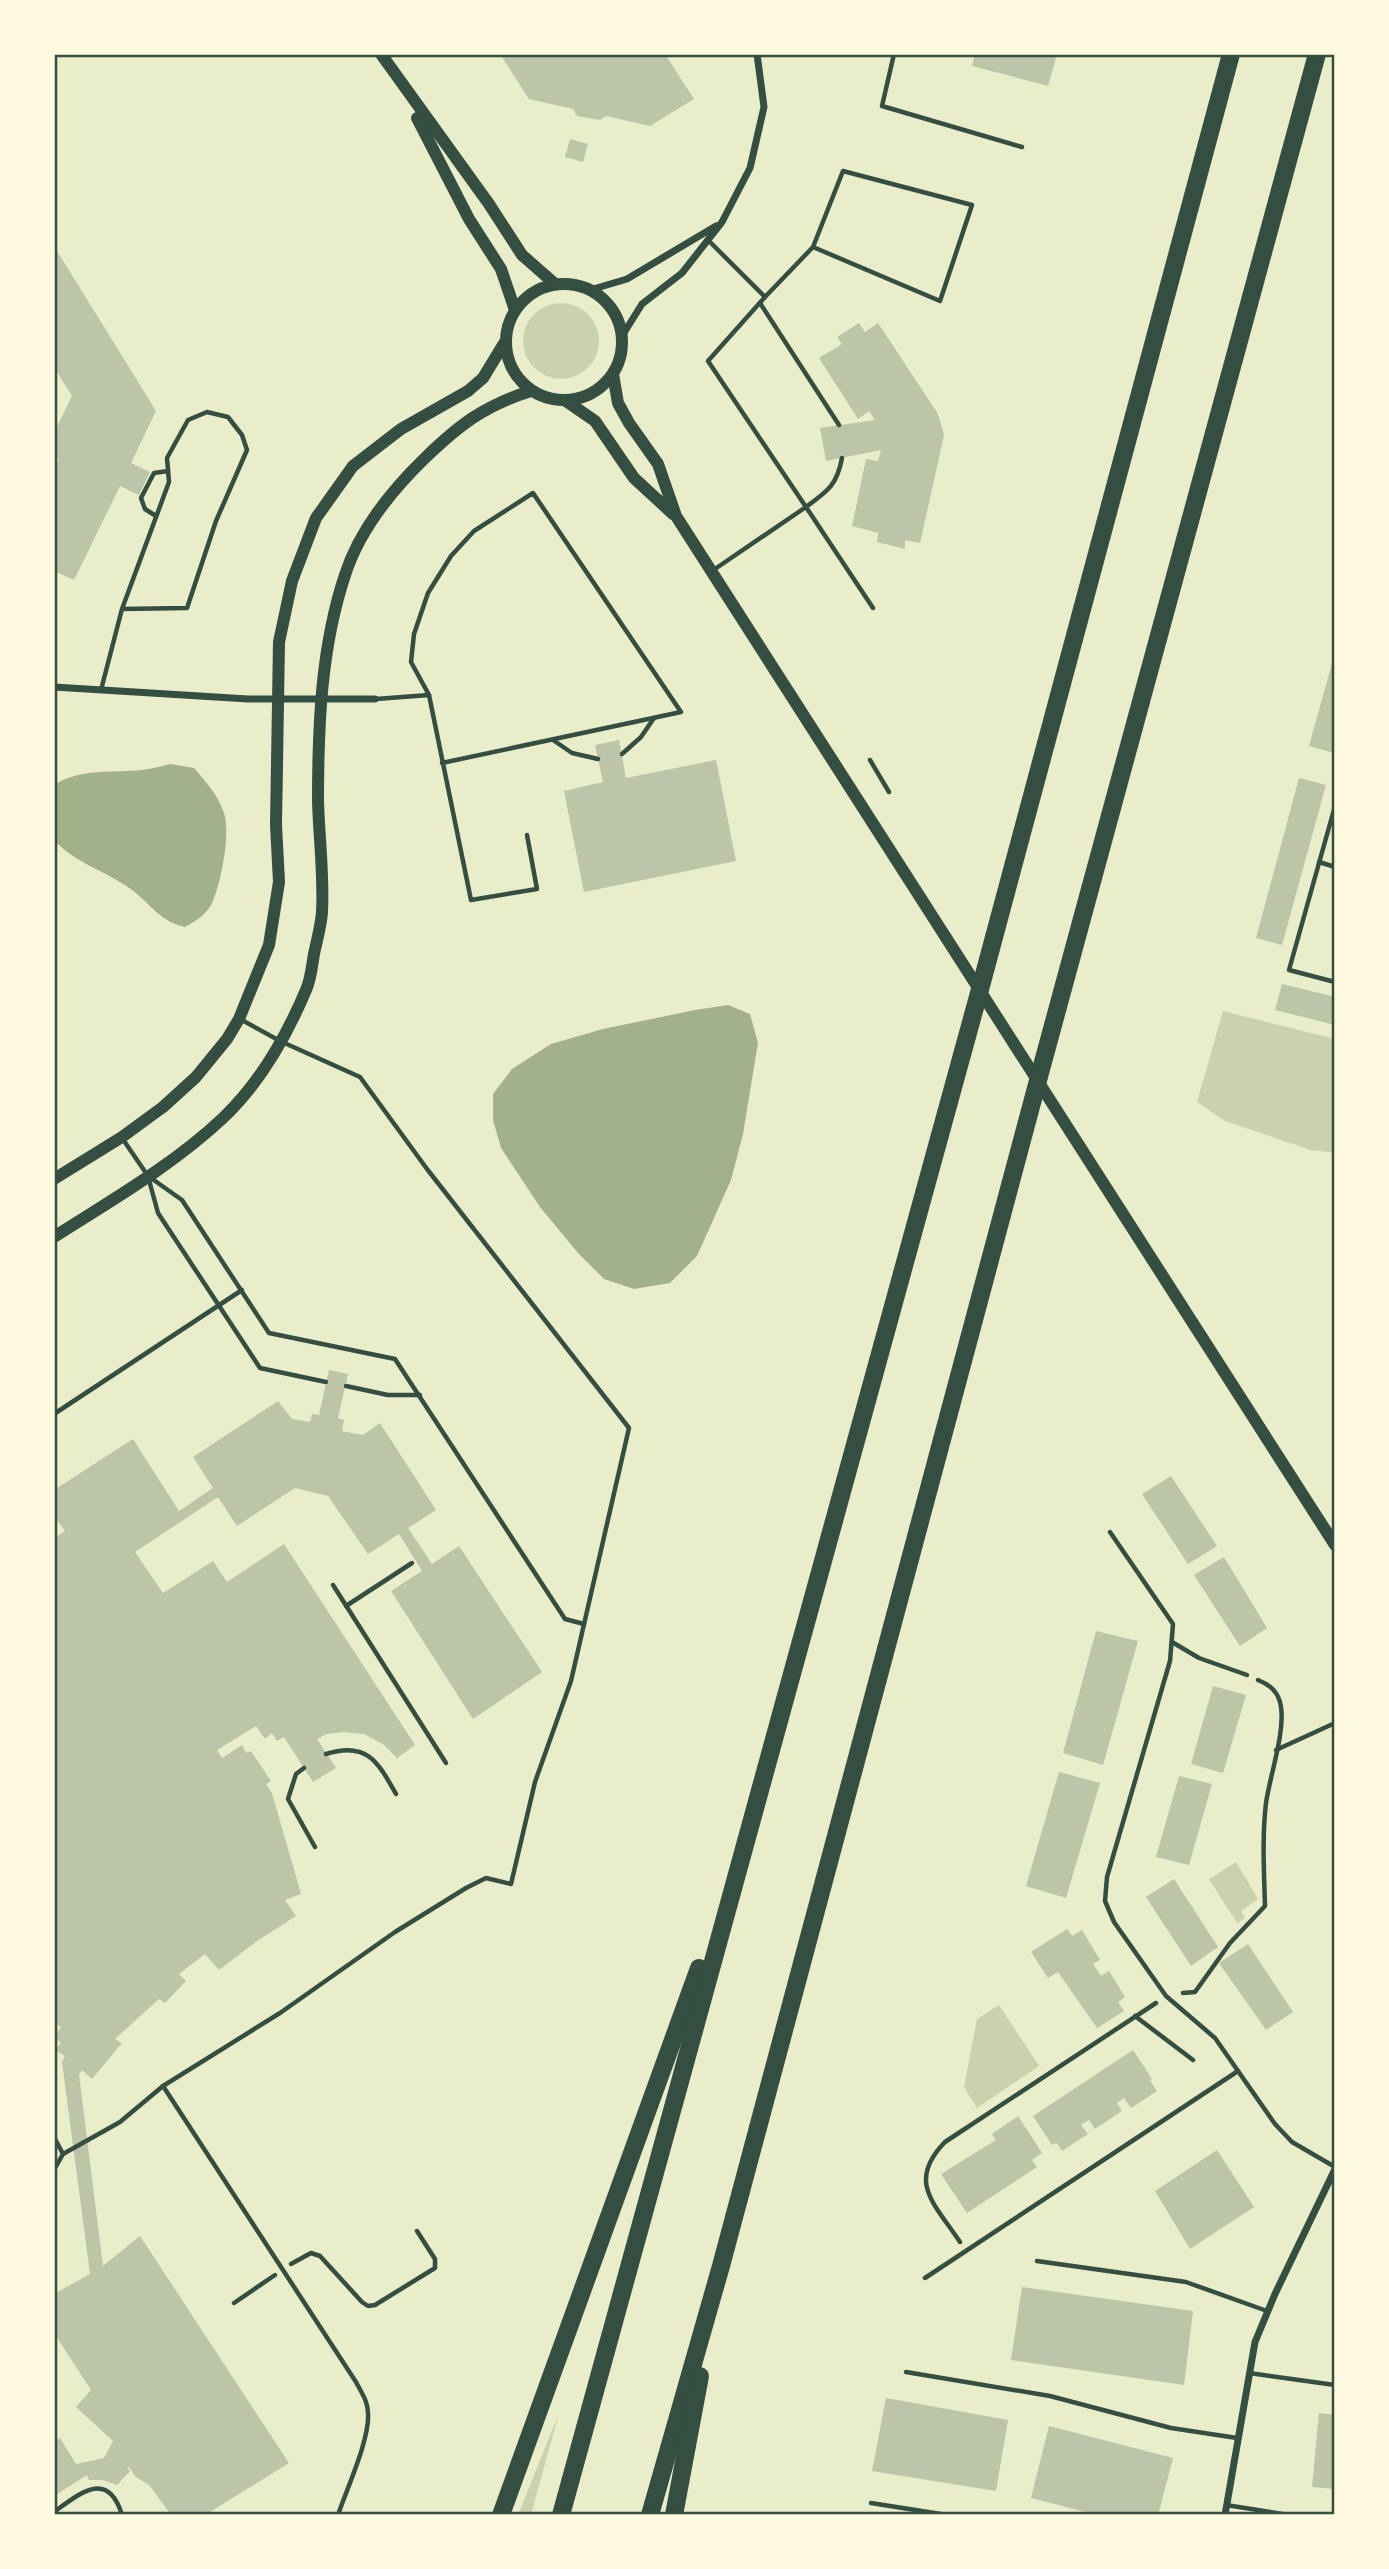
<svg xmlns="http://www.w3.org/2000/svg" width="1389" height="2569" font-family="'Work Sans',sans-serif">
<style>
.green{fill:#cad2ad}
.water{fill:#a3b18a}
.building{fill:#bcc5a7}
.lines{fill:none;stroke-linecap:round;stroke-linejoin:round}
.path{stroke:#344e41;stroke-width:4.5}
.service{stroke:#344e41;stroke-width:4.5}
.minor{stroke:#344e41;stroke-width:7}
.tertiary{stroke:#344e41;stroke-width:12}
.motorway{stroke:#344e41;stroke-width:18}
.neatline{fill:none;stroke:#344e41;stroke-width:2.5}
</style>
<rect width="100%" height="100%" fill="#e9edc9"/>
<g class="green">
<circle cx="561" cy="341" r="38"/>
<path d="M1223 1011 1335 1039V1153L1311 1150 1225 1121 1197 1102Z"/>
<path d="M1236 1862 1258 1899 1241 1911 1245 1918 1237 1923 1209 1879Z"/>
<path d="M999 2005 1039 2066 977 2108 964 2087 977 2019Z"/>
<path d="M559 2413 531 2515H518Z"/>
</g>
<g class="water">
<path d="M170 764 194 768C206 782 218 795 224 813 231 832 221 884 212 903 207 914 196 921 185 927 159 921 152 905 132 890 107 871 76 864 54 840V785C81 768 112 773 142 770 151 769 161 766 170 764Z"/>
<path d="M728 1005 750 1014 758 1043 743 1134 731 1180 697 1256 670 1283 634 1289 604 1279 578 1253 540 1207 501 1148 493 1120V1094L512 1069 551 1044 603 1029 695 1010Z"/>
</g>
<g class="building">
<path d="M500 54H665L694 99 650 126 606 116 600 120 577 116 573 109 529 99Z"/>
<path d="M975 54H1057L1048 86 972 66Z"/>
<path d="M570 139 588 144 583 162 565 157Z"/>
<path d="M54 246 156 411 131 463 150 472 139 495 120 486 74 580 54 571V468L59 459 54 457V433L72 396 54 367Z"/>
<path d="M859 323 865 332 878 323 938 414 944 435 920 543 905 540V549L877 542 878 533 852 526 866 459 878 461 881 450 826 461 820 428 875 420 869 411 858 419 819 358 842 344 837 337Z"/>
<path d="M1334 656 1335 751 1334 753 1309 746Z"/>
<path d="M619 740 626 778 716 760 736 861 584 892 564 791 603 782 595 745Z"/>
<path d="M1299 778 1326 785 1282 945 1256 938Z"/>
<path d="M1282 984 1335 997V1025L1275 1010Z"/>
<path d="M329 1370 348 1374 338 1418 344 1420 342 1431 363 1435 380 1423 436 1510 408 1528 432 1564 459 1546 542 1672 473 1719 391 1591 422 1571 399 1534 368 1554 328 1496 295 1488 237 1526 218 1497 135 1552 163 1593 213 1561 227 1582 284 1544 415 1745 397 1758 383 1744 364 1734 343 1732 327 1734 317 1739 336 1768 313 1782 284 1737 277 1741 272 1733 265 1739 256 1726 217 1750 222 1758 242 1745 246 1753 251 1751 271 1781 266 1784 272 1793 301 1894 285 1900 296 1916 257 1941 219 1970 205 1954 179 1974 186 1981 165 2003 159 1999 115 2039 122 2043 92 2079 82 2070 79 2075 103 2266 140 2236 289 2463 205 2515H171L150 2486 135 2476 129 2467H127L130 2471 117 2485 103 2480H89L87 2475 54 2496V2441L60 2438 76 2464 104 2458 113 2441 76 2407 91 2390 54 2333V2294L90 2274 62 2062 65 2056 55 2050 61 2043 54 2037 61 2027 54 2022V1538L65 1531 54 1516V1490L133 1439 179 1511 213 1488 193 1457 278 1401 292 1419 310 1422 312 1414 319 1415Z"/>
<path d="M1171 1476 1217 1546 1188 1564 1142 1494Z"/>
<path d="M1224 1557 1267 1628 1240 1646 1194 1575Z"/>
<path d="M1096 1631 1138 1641 1103 1765 1063 1753Z"/>
<path d="M1213 1686 1246 1695 1223 1773 1191 1764Z"/>
<path d="M1059 1772 1100 1783 1066 1898 1026 1886Z"/>
<path d="M1179 1776 1212 1784 1189 1865 1156 1857Z"/>
<path d="M1174 1879 1218 1947 1191 1966 1146 1897Z"/>
<path d="M1067 1929 1072 1936 1082 1930 1100 1960 1093 1964 1101 1976 1109 1971 1125 1997 1118 2002 1124 2011 1097 2028 1058 1972 1048 1978 1031 1952Z"/>
<path d="M1248 1944 1293 2012 1266 2030 1219 1963Z"/>
<path d="M1133 2050 1152 2079 1150 2080 1157 2091 1131 2108 1124 2098 1117 2103 1122 2111 1095 2129 1089 2120 1081 2125 1088 2134 1062 2151 1057 2143 1052 2145 1033 2116Z"/>
<path d="M1018 2116 1042 2153 1032 2160 1037 2167 967 2213 941 2174 996 2140 992 2134Z"/>
<path d="M1217 2150 1254 2207 1190 2249 1155 2191Z"/>
<path d="M1022 2287 1193 2311 1184 2385 1011 2360Z"/>
<path d="M886 2398 1008 2420 996 2491 872 2471Z"/>
<path d="M1319 2413 1335 2415V2489L1312 2487Z"/>
<path d="M1049 2426 1173 2458 1158 2515H1097L1031 2498Z"/>
</g>
<g class="lines">
<g class="path">
<path d="M870 760 889 792"/>
<path d="M1276 1750 1335 1723"/>
<path d="M1183 1993 1195 1992 1230 1943 1265 1906C1264 1872 1262 1837 1266 1803 1270 1775 1285 1733 1281 1707 1279 1692 1270 1685 1258 1680"/>
<path d="M1135 2016 1193 2060"/>
<path d="M960 2242C935 2204 906 2182 945 2142L1156 2003"/>
<path d="M291 2264 311 2253 320 2256 362 2302 368 2306 375 2305 435 2268V2259L417 2231"/>
<path d="M234 2303 275 2275"/>
</g>
<g class="service">
<path d="M894 54 882 106 1022 147"/>
<path d="M708 240 765 297 708 361 806 507 712 571"/>
<path d="M765 297 813 247 843 171 972 205 940 301 813 247"/>
<path d="M760 303 839 425"/>
<path d="M842 458C837 485 828 491 806 507L873 608"/>
<path d="M156 516 145 509 141 498 154 473 168 471"/>
<path d="M101 690 122 609 169 482 167 458 188 420 207 412 228 417 242 435 247 450 216 521 187 608 122 609"/>
<path d="M429 695 411 662 414 634 428 593 451 556 474 531 533 493 681 712 442 763"/>
<path d="M376 699 429 695 471 900 537 889 527 835"/>
<path d="M553 740 572 753 598 759"/>
<path d="M622 754 641 737 654 718"/>
<path d="M1335 806 1289 970 1335 982"/>
<path d="M1319 862 1335 867"/>
<path d="M122 1138 148 1176 182 1200 269 1333 395 1359 565 1619 584 1624"/>
<path d="M149 1180 158 1213 260 1368 326 1382"/>
<path d="M346 1386 388 1395H420"/>
<path d="M54 1414 242 1290"/>
<path d="M1110 1532 1173 1624 1170 1661 1107 1877 1105 1901 1114 1922 1166 1996 1215 2038 1275 2124 1292 2142 1335 2167"/>
<path d="M333 1585 446 1763"/>
<path d="M346 1606 412 1563"/>
<path d="M1172 1642 1199 1658 1247 1675"/>
<path d="M326 1754C367 1741 378 1762 396 1794"/>
<path d="M304 1768 296 1774 288 1799 315 1847"/>
<path d="M163 2086 356 2382C361 2392 368 2401 368 2413 370 2439 347 2488 338 2515"/>
<path d="M54 2137 63 2154"/>
<path d="M54 2170 63 2154 120 2122 163 2086 280 2013 395 1932 466 1888 486 1878 511 1884 535 1782 571 1681 629 1428 427 1169 360 1077 280 1041 240 1019"/>
<path d="M1037 2261 1186 2282 1267 2311"/>
<path d="M925 2278 1238 2071"/>
<path d="M906 2372 1050 2396 1171 2428 1237 2438"/>
<path d="M1249 2373 1335 2385"/>
<path d="M871 2503 947 2515"/>
<path d="M1226 2505 1289 2515"/>
<path d="M54 2512C80 2493 108 2469 122 2515"/>
</g>
<g class="minor">
<path d="M590 290 627 279 716 226"/>
<path d="M622 336 642 304 682 273 722 222 750 168 764 107 757 54"/>
<path d="M54 687 248 699H375"/>
<path d="M1225 2515 1255 2342 1275 2294 1335 2169"/>
</g>
<g class="tertiary">
<path d="M381 54 489 204 522 255 555 284"/>
<path d="M417 118 469 219 501 269 515 310"/>
<circle cx="564" cy="342" r="58"/>
<path d="M613 374 618 403 629 423 658 464 676 516 1335 1545"/>
<path d="M566 401 595 421 634 478 673 514"/>
<path d="M54 1179 122 1137 163 1107 196 1077 227 1039 239 1019 269 945 279 882 276 825 279 642 292 581 316 518 353 466 401 429 468 391 483 378 505 342"/>
<path d="M54 1237C112 1200 173 1165 223 1118 259 1084 287 1035 306 990 311 979 312 965 314 954 317 940 321 926 322 912 324 875 319 837 318 801 318 725 321 647 345 575 359 531 392 490 425 458 459 425 485 405 531 391"/>
</g>
<g class="motorway">
<path d="M501 2515 699 1968"/>
<path d="M561 2515 982 982 1231 54"/>
<path d="M650 2515 721 2266 1040 1073 1317 54"/>
<path d="M674 2515 700 2376"/>
</g>
</g>
<rect width="1389" height="2569" fill="none" stroke="#fefae0" stroke-width="112"/>
<rect x="56" y="56" width="1277" height="2457" class="neatline"/>
</svg>
